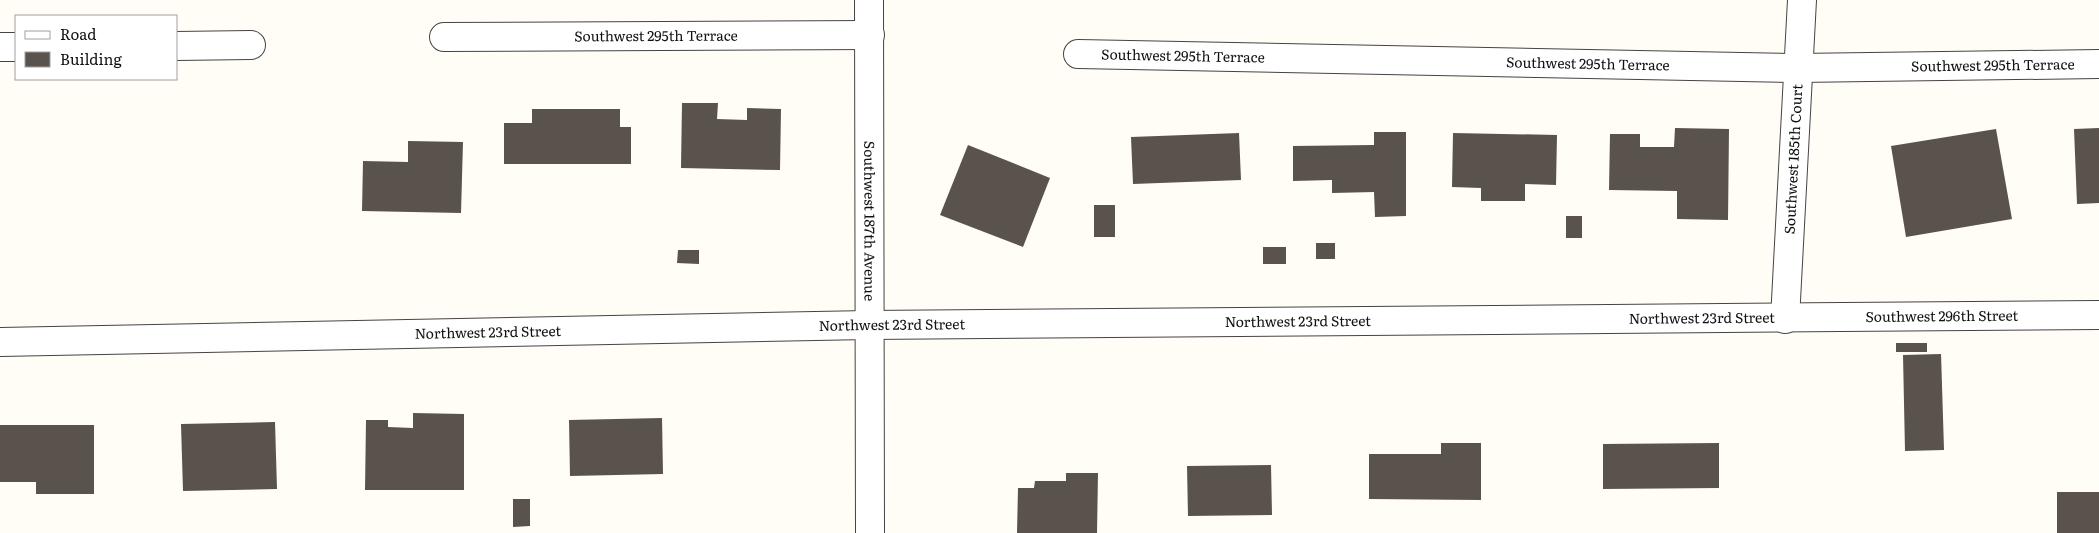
<svg xmlns="http://www.w3.org/2000/svg" width="2099" height="533" font-family="Literata,serif">
<style>
.building{fill:#5a524d}
.lines{fill:none;stroke-linecap:round;stroke-linejoin:round}
.minor-casing{stroke:#444;stroke-width:30}
.minor{stroke:#fff;stroke-width:28}
.labels{text-anchor:middle;stroke-width:5;stroke-linejoin:round;paint-order:stroke}
.street-label{font-size:14px;fill:#111;stroke:#fff}
</style>
<rect width="100%" height="100%" fill="#fffdf5"/>
<g class="building">
<path d="M682 103H718L717 119 747 120V108L781 109 780 170 681 168Z"/>
<path d="M532 109H620V127H631V164H504V123H532Z"/>
<path d="M1675 128 1729 129 1728 220 1677 219V191L1609 190 1610 134H1640V147H1674Z"/>
<path d="M2099 128V203L2077 204 2074 129Z"/>
<path d="M1996 129 2012 219 1906 237 1891 146Z"/>
<path d="M1374 132H1406V216L1375 217 1374 192 1332 193V180L1293 181V146L1374 145Z"/>
<path d="M1239 133 1241 180 1133 184 1131 137Z"/>
<path d="M1453 133 1557 135 1556 185 1525 184V201H1481V188L1452 187Z"/>
<path d="M408 141 463 142 461 213 362 211 363 161 408 162Z"/>
<path d="M968 145 1050 178 1023 247 940 215Z"/>
<rect x="1094" y="205" width="21" height="32"/>
<rect x="1566" y="216" width="16" height="22"/>
<rect x="1316" y="243" width="19" height="16"/>
<rect x="1263" y="247" width="23" height="17"/>
<path d="M678 250H699V264L677 263Z"/>
<rect x="1896" y="343" width="31" height="9"/>
<path d="M1941 354 1944 450 1905 451 1903 355Z"/>
<path d="M413 413 464 414V490H365L366 420H388V427L413 428Z"/>
<path d="M662 418 663 474 570 476 569 420Z"/>
<path d="M275 422 277 489 183 491 181 424Z"/>
<path d="M0 425H94V494H36V482H0Z"/>
<path d="M1441 443H1481V500L1369 499V454H1441Z"/>
<path d="M1719 443V488L1603 489V444Z"/>
<path d="M1271 465 1272 515 1188 516 1187 466Z"/>
<path d="M1066 473H1098L1097 533H1017L1018 488H1034L1035 481H1066Z"/>
<rect x="2057" y="492" width="42" height="41"/>
<path d="M513 499H530V526L513 527Z"/>
</g>
<g class="lines">
<defs>
<g id="minor">
<path id="s1" d="M869 0 870 533"/>
<path id="s2" d="M444 37 870 35"/>
<path d="M176 46 251 45"/>
<path d="M0 47H16"/>
<path id="s3" d="M1078 54 1797 68 2099 64"/>
<path id="s4" d="M1785 319 1802 0"/>
<path id="s5" d="M0 342 868 325 2099 315"/>
</g>
</defs>
<use href="#minor" class="minor-casing"/>
<use href="#minor" class="minor"/>
</g>
<g class="labels">
<g class="street-label">
<text dy="5" stroke="none"><textPath href="#s2" startOffset="212">Southwest 295th Terrace</textPath></text>
<text dy="5" stroke="none"><textPath href="#s3" startOffset="105">Southwest 295th Terrace</textPath></text>
<text dy="5" stroke="none"><textPath href="#s3" startOffset="510">Southwest 295th Terrace</textPath></text>
<text dy="5" stroke="none"><textPath href="#s3" startOffset="915">Southwest 295th Terrace</textPath></text>
<text dy="5" stroke="none"><textPath href="#s4" startOffset="160">Southwest 185th Court</textPath></text>
<text dy="5" stroke="none"><textPath href="#s1" startOffset="221">Southwest 187th Avenue</textPath></text>
<text dy="5" stroke="none"><textPath href="#s5" startOffset="1942">Southwest 296th Street</textPath></text>
<text dy="5" stroke="none"><textPath href="#s5" startOffset="1702">Northwest 23rd Street</textPath></text>
<text dy="5" stroke="none"><textPath href="#s5" startOffset="1298">Northwest 23rd Street</textPath></text>
<text dy="5" stroke="none"><textPath href="#s5" startOffset="892">Northwest 23rd Street</textPath></text>
<text dy="5" stroke="none"><textPath href="#s5" startOffset="488">Northwest 23rd Street</textPath></text>
</g>
</g>
<rect x="15" y="15" width="162" height="65" fill="#ffffff" stroke="#a0a0a0"/>
<rect x="25" y="31" width="25" height="8" fill="#ffffff" stroke="#a0a0a0"/>
<text x="60" y="40" font-size="15" fill="#111111">Road</text>
<rect x="25" y="52" width="25" height="15" fill="#5a524d" stroke="#a0a0a0"/>
<text x="60" y="65" font-size="15" fill="#111111">Building</text>
</svg>
